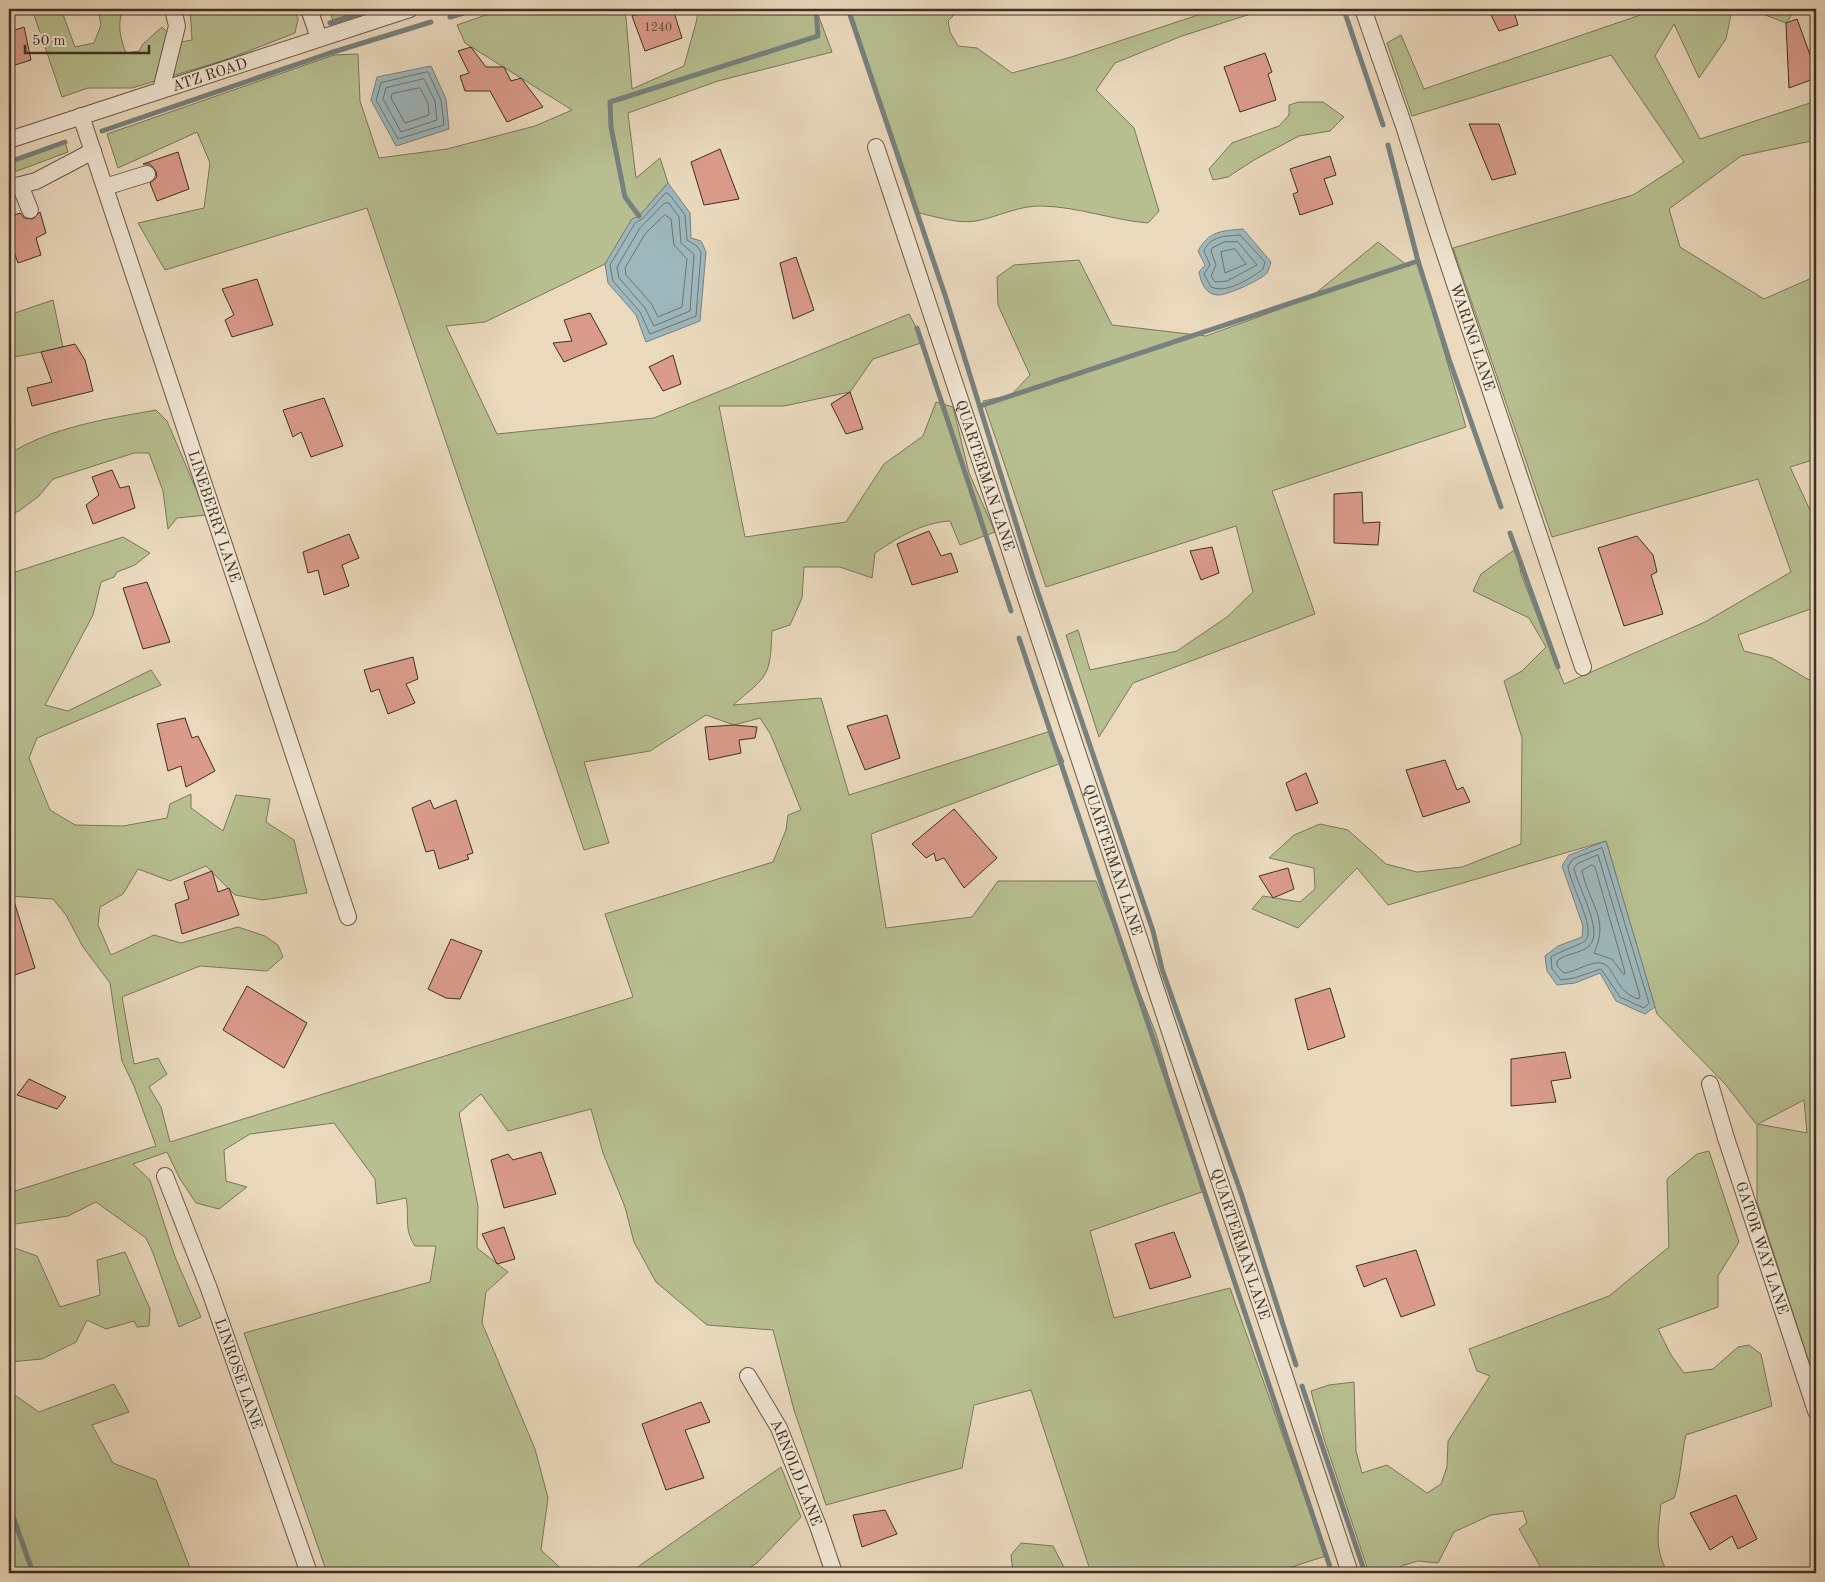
<svg xmlns="http://www.w3.org/2000/svg" width="1825" height="1582" font-family="'Old Standard TT',serif">
<style>
.green{fill:#b7bf90;stroke:#7a7859;fill-rule:evenodd}
.water{fill:#9db7bc;stroke:#77817e}
.lines{fill:none;stroke-linecap:round;stroke-linejoin:round}
.shore{stroke:#6d746f;stroke-width:1}
.stream{stroke:#77817e;stroke-width:5}
.building{fill:#da9b8b;stroke:#3d3022}
.minor-casing{stroke:#685a49;stroke-width:18}
.minor{stroke:#f1e6d4;stroke-width:16}
.labels{text-anchor:middle;stroke-width:4;stroke-linejoin:round;paint-order:stroke}
.number-label{font-size:12px;fill:#644b3c}
.street-label{font-size:15px;fill:#3d3022;stroke:#f1e6d4}
</style>
<rect width="100%" height="100%" fill="#ead9bd"/>
<filter id="stains"><feTurbulence type="fractalNoise" baseFrequency=".004" numOctaves="4"/><feColorMatrix values="0 0 0 0 .2 0 0 0 0 .09 0 0 0 0 .02 0 0 0 .5 -.17"/></filter>
<radialGradient id="worn" r=".72"><stop offset=".6" stop-color="#630" stop-opacity="0"/><stop offset="1" stop-color="#630" stop-opacity=".3"/></radialGradient>
<g class="green">
<path d="M32 9H61L75 47 94 43 101 25 98 9H123C117 24 120 38 126 53L139 51 143 44 162 27 168 33 170 44 192 40 190 9H294L298 19 295 33 228 59 132 88H88L62 97Z"/>
<path d="M329 9H368L333 21Z"/>
<path d="M503 9H616L626 17 632 89 684 66 697 19V9H816L832 52 718 81 628 113 636 178 660 158 668 183 639 216 632 219 605 264 485 322 446 326 497 434 654 418 909 314 924 342 873 359 850 392 784 406H719L745 537 846 522 884 464 923 436 936 402 953 407 969 473 995 532 960 545 950 521C921 523 899 537 875 553L872 578 840 567H804L802 598 790 625 772 631C770 678 768 675 733 705L821 698 849 795 1051 731 1064 762 871 834 886 928 972 917 998 881H1096L1156 1034 1202 1192 1090 1231 1114 1318 1230 1288 1326 1556 1273 1573H1091L1031 1390 974 1405 962 1468 826 1505 794 1410 773 1330 707 1325 656 1282 634 1242 625 1207 603 1153 591 1109 508 1131 481 1094 459 1113 478 1206 477 1248 508 1272 486 1292 482 1323 535 1449 548 1498 541 1550 566 1573H327L244 1333 430 1282 436 1246H415C403 1227 410 1219 406 1198L377 1204 375 1179 334 1123 250 1134 224 1150 226 1181 247 1187 219 1209 196 1203 180 1179 167 1152 133 1164 150 1180 175 1257 201 1317 179 1327 153 1253 146 1238 96 1202 68 1216 9 1225V1193L156 1146 134 1086 122 1061 110 983 83 947 66 915 53 899 9 896V574L123 537 150 553 135 565 117 572 114 577 101 582 93 615 45 705 68 711 151 670 161 685 37 738 29 758 50 810 75 825 123 826 167 818 170 804 191 794V808L223 831 236 795 270 799 266 822 294 840 307 893 263 900 235 895 206 866 170 881 138 869 123 894 100 907 98 925 111 955 154 935 181 943 238 927 265 936 278 945 283 957 267 971 200 966 122 997 134 1064 158 1058 167 1074 149 1087 161 1107 170 1142 633 997 605 914 773 862 786 830 788 815 801 810 771 735 760 718 734 725 706 715 650 751 584 762 609 843 584 850 367 208 165 270 138 223 204 208 210 163 197 132 118 168 107 134 334 55 358 54 360 101 379 158 447 149 535 126 572 110 465 43 457 25Z"/>
<path d="M850 9H953L955 14 948 21 950 32 958 46 977 48 1012 73 1068 58 1216 9H1266L1182 36 1115 63 1096 90 1134 128 1159 211 1148 223C1113 220 1078 207 1043 206 1019 205 998 217 976 221 958 224 937 217 919 213Z"/>
<path d="M1658 9H1732L1726 39 1699 78 1674 24 1655 56 1700 139 1816 101V140L1741 156 1669 209 1680 247 1764 299 1816 276V459L1790 467 1816 523V607L1738 635 1744 651 1772 658 1809 680 1816 673V1384L1757 1202V1125L1726 1085 1657 1014 1606 841 1388 905 1357 868 1298 928 1252 909 1263 896 1300 902 1315 889 1314 868 1269 858 1294 835 1320 824 1348 830 1386 864 1417 872 1462 867 1521 844 1522 738 1504 681 1522 671 1546 647 1529 618 1473 591 1481 574 1517 548 1521 574 1564 684 1705 622 1791 572 1758 479 1552 537 1453 248 1633 195 1684 162 1611 55 1412 116 1387 43 1401 35 1424 89ZM1804 1100 1807 1133 1758 1124Z"/>
<path d="M1750 9H1796L1786 23Z"/>
<path d="M1299 102H1323L1344 117 1330 131 1299 136 1254 160 1228 177 1213 180 1209 169 1232 143 1279 126 1289 115V105Z"/>
<path d="M65 142 68 152 9 174V162Z"/>
<path d="M1378 242 1409 267V265L1418 261 1466 427 1272 491 1315 614 1133 683 1099 737 1066 635 1078 630 1090 670 1177 651 1227 617 1253 592 1236 526 1046 587 983 401 1011 395 1030 375 998 305 997 277 1014 265 1079 260 1112 325 1206 336 1310 298Z"/>
<path d="M53 300 63 348 14 357 9 380V315Z"/>
<path d="M156 410 167 421 207 515 177 518 168 529 163 491 149 453H134L53 479 39 496 19 511 9 515V454C52 427 106 419 156 410Z"/>
<path d="M1709 1151 1739 1242 1718 1276V1307L1658 1329 1671 1355 1684 1373 1713 1369 1738 1347 1749 1345 1761 1354 1772 1406 1686 1435C1681 1456 1681 1478 1674 1498L1661 1504C1658 1532 1654 1549 1668 1573H1550L1541 1568 1519 1529 1527 1523 1523 1511 1491 1515 1454 1532 1438 1563 1418 1561 1401 1566 1398 1573H1369L1324 1439 1311 1391 1329 1385 1354 1382 1356 1451 1362 1473 1387 1465 1427 1493 1441 1484 1447 1467 1448 1441 1490 1376 1477 1371 1469 1349 1609 1296 1669 1247 1667 1179 1697 1154Z"/>
<path d="M9 1246 37 1256 60 1307 100 1295 97 1260 125 1252 150 1309 149 1326 137 1327 134 1321 106 1329 87 1320 76 1342 42 1359 9 1362Z"/>
<path d="M114 1384 129 1412 92 1425 113 1463 156 1480 192 1573H9V1391L39 1412Z"/>
<path d="M781 1467 801 1517 757 1563 741 1573H629Z"/>
<path d="M1021 1543 1053 1546 1067 1573H1013L1011 1555Z"/>
</g>
<g class="water">
<path d="M431 66 446 99 449 129 396 146 371 100 377 77Z"/>
<path d="M668 183 690 213 691 238 701 241 706 252 700 321 646 342 636 315 608 283 605 264 632 219 639 216Z"/>
<path d="M1243 229 1271 262C1270 265 1269 270 1267 273 1261 280 1226 296 1217 295 1205 294 1201 282 1199 272L1205 265 1198 251C1209 231 1221 231 1243 229Z"/>
<path d="M1606 841 1655 1007 1645 1014 1616 1001 1600 973 1575 983 1557 985 1547 971 1545 956 1558 946 1582 937 1583 926 1562 866 1569 855Z"/>
</g>
<g class="lines">
<g class="shore">
<path d="M428 72 441 100 444 125 398 139 376 100 381 83Z"/>
<path d="M424 79 435 101 437 120 401 132 383 99 386 88Z"/>
<path d="M420 88 428 103 429 115 405 123 391 98 392 94Z"/>
<path d="M666 193 669 194 685 215 687 240 697 246 701 253 696 316 650 334 640 312 613 281 610 265 635 223 642 219Z"/>
<path d="M665 203H669L679 217 681 243 694 254 690 311 654 326 645 308 619 278 617 267 640 228Z"/>
<path d="M665 215 671 219 674 245 687 259 682 307 658 317 651 303 626 275 625 268 645 234Z"/>
<path d="M1240 235 1265 262 1263 269C1250 279 1226 294 1211 287L1204 274 1210 265 1204 251C1210 236 1225 236 1240 235Z"/>
<path d="M1238 242 1257 265 1227 281 1215 282 1211 276 1216 265 1211 251 1212 248 1224 242Z"/>
<path d="M1235 249 1246 264 1225 273 1221 252Z"/>
<path d="M1602 848 1649 1003 1644 1008 1620 997 1601 969 1574 978 1561 980 1552 969 1551 957C1558 952 1583 944 1586 940 1596 927 1569 883 1568 866L1573 859Z"/>
<path d="M1598 855 1640 996 1639 999C1615 993 1615 965 1601 963 1590 961 1576 972 1564 973L1557 966V961C1566 953 1580 954 1589 946 1605 932 1577 886 1574 868L1577 864Z"/>
<path d="M1592 865 1595 867 1625 972 1624 975 1612 959 1594 953C1610 919 1589 904 1582 871Z"/>
</g>
<g class="stream">
<path d="M848 9 946 298 1032 575 1153 931 1162 969 1241 1193 1296 1365"/>
<path d="M1345 13 1383 125"/>
<path d="M450 17 477 9"/>
<path d="M330 23 373 9"/>
<path d="M102 131 330 53 431 22"/>
<path d="M1388 145 1418 261 1449 359 1501 507"/>
<path d="M9 162 65 142"/>
<path d="M639 216 625 197 611 127 610 102 818 36 816 9"/>
<path d="M917 328 1011 611"/>
<path d="M980 406 1418 261"/>
<path d="M1510 533 1558 667"/>
<path d="M1019 638 1332 1573"/>
<path d="M1302 1386 1365 1573"/>
<path d="M9 1505 33 1573"/>
</g>
</g>
<g class="building">
<path d="M652 9H673L682 38 645 51 632 16Z"/>
<path d="M1488 9H1513L1518 25 1499 31Z"/>
<path d="M1797 19 1816 71V78L1789 88 1786 23Z"/>
<path d="M24 27 31 60 12 66 11 62 9 63V32Z"/>
<path d="M471 47 486 67H504L511 81 521 78 543 107 507 122 490 91H465L460 76 469 73 458 51Z"/>
<path d="M1265 53 1272 72 1268 74 1276 100 1240 112 1224 67Z"/>
<path d="M1469 124H1499L1516 174 1492 180Z"/>
<path d="M720 149 739 199 704 205 691 162Z"/>
<path d="M178 152 189 189 157 201 150 183 157 177 156 171 150 164H143Z"/>
<path d="M1330 156 1336 175 1324 179 1333 204 1300 215 1293 194 1298 192 1290 169Z"/>
<path d="M40 212 46 233 36 238 41 255 18 263 9 238V217L20 213 24 218 33 219Z"/>
<path d="M796 257 814 310 793 319 780 263Z"/>
<path d="M257 279 273 325 232 337 225 320 234 315 222 289Z"/>
<path d="M590 313 607 344 564 362 553 343 572 341 564 320Z"/>
<path d="M75 344 85 360 93 391 32 406 27 388 52 382 41 352Z"/>
<path d="M673 355 681 384 663 391 649 367Z"/>
<path d="M850 392 863 429 846 434 831 404Z"/>
<path d="M324 398 343 446 311 457 301 432 293 437 283 410Z"/>
<path d="M112 470 120 488 129 486 135 508 93 524 86 505 99 495 92 477Z"/>
<path d="M1362 492 1363 523 1380 522 1378 545 1334 543V494Z"/>
<path d="M929 531 941 556 951 553 958 572 912 585 897 544Z"/>
<path d="M349 534 359 558 342 565 349 586 324 595 318 570 308 573 303 552Z"/>
<path d="M1637 536 1653 555 1657 572 1651 575 1663 614 1624 626 1598 548Z"/>
<path d="M1212 547 1219 573 1201 580 1190 551Z"/>
<path d="M147 582 170 642 143 649 123 588Z"/>
<path d="M413 657 418 679 406 684 415 703 388 714 379 689 371 692 364 670Z"/>
<path d="M887 715 900 758 865 770 847 726Z"/>
<path d="M185 718 192 738 198 736 215 771 186 787 181 766 168 771 157 724Z"/>
<path d="M734 725 757 727 755 738 739 740 741 753 709 760 705 727Z"/>
<path d="M1445 760 1457 790 1463 787 1470 802 1423 817 1406 770Z"/>
<path d="M1306 773 1318 803 1296 811 1286 783Z"/>
<path d="M430 800 434 809 456 800 473 853 467 855 469 859 439 869 434 850 426 852 412 808Z"/>
<path d="M954 809 997 858 964 888 944 858 936 861 934 853 926 858 912 844Z"/>
<path d="M1288 868 1294 889 1273 898 1259 876Z"/>
<path d="M212 871 218 892 229 888 239 915 182 934 175 904 189 899 184 882Z"/>
<path d="M9 895H12L35 968 9 977Z"/>
<path d="M451 939 482 951 460 999 446 998 428 989Z"/>
<path d="M247 986 307 1023 284 1068 223 1030Z"/>
<path d="M1330 988 1345 1037 1308 1050 1295 999Z"/>
<path d="M1565 1052 1571 1078 1551 1081 1556 1102 1511 1106V1059Z"/>
<path d="M29 1079 66 1097 57 1109 17 1095Z"/>
<path d="M541 1152 556 1194 504 1208 491 1160 508 1154 513 1160Z"/>
<path d="M504 1227 515 1259 497 1264 482 1234Z"/>
<path d="M1174 1232 1191 1277 1150 1289 1135 1244Z"/>
<path d="M1416 1250 1435 1305 1401 1317 1386 1278 1364 1287 1356 1266Z"/>
<path d="M701 1402 710 1422 685 1430 704 1478 666 1490 642 1424Z"/>
<path d="M1736 1495 1757 1539 1738 1549 1732 1536 1710 1550 1690 1513Z"/>
<path d="M885 1510 897 1534 862 1547 853 1515Z"/>
</g>
<g class="lines">
<defs>
<g id="minor">
<path d="M309 9 319 38"/>
<path id="s1" d="M1363 9 1404 126 1436 227 1583 667"/>
<path d="M161 90 177 26 173 9"/>
<path id="s2" d="M81 116 348 917"/>
<path id="s3" d="M9 140 410 9"/>
<path id="s4" d="M876 147 1350 1573"/>
<path d="M20 185 30 210"/>
<path d="M105 187 147 174"/>
<path d="M9 188 36 181 93 151"/>
<path id="s5" d="M1710 1084 1726 1138 1816 1411"/>
<path id="s6" d="M165 1176 208 1286 309 1573"/>
<path id="s7" d="M748 1376 779 1428 818 1526 834 1573"/>
</g>
</defs>
<use href="#minor" class="minor-casing"/>
<use href="#minor" class="minor"/>
</g>
<g class="labels">
<g class="number-label">
<text x="658" y="31">1240</text>
</g>
<g class="street-label">
<text dy="5" stroke="none"><textPath href="#s3" startOffset="211">ATZ ROAD</textPath></text>
<text dy="5" stroke="none"><textPath href="#s1" startOffset="346">WARING LANE</textPath></text>
<text dy="5" stroke="none"><textPath href="#s4" startOffset="346">QUARTERMAN LANE</textPath></text>
<text dy="5" stroke="none"><textPath href="#s2" startOffset="422">LINEBERRY LANE</textPath></text>
<text dy="5" stroke="none"><textPath href="#s4" startOffset="751">QUARTERMAN LANE</textPath></text>
<text dy="5" stroke="none"><textPath href="#s4" startOffset="1156">QUARTERMAN LANE</textPath></text>
<text dy="5" stroke="none"><textPath href="#s5" startOffset="172">GATOR WAY LANE</textPath></text>
<text dy="5" stroke="none"><textPath href="#s6" startOffset="211">LINROSE LANE</textPath></text>
<text dy="5" stroke="none"><textPath href="#s7" startOffset="108">ARNOLD LANE</textPath></text>
</g>
</g>
<rect width="1825" height="1582" fill="none" stroke="#ead9bd" stroke-width="30"/>
<rect x="10" y="10" width="1805" height="1562" fill="none" stroke="#3d3022" stroke-width="2.5"/>
<rect x="15" y="15" width="1795" height="1552" fill="none" stroke="#3d3022"/>
<path d="M25 45v8h124v-8" fill="none" stroke="#3d3022" stroke-width="2.5"/>
<text x="32" y="45" font-size="15" fill="#3d3022" stroke="#f1e6d4" stroke-width="4" paint-order="stroke">50 m</text>
<rect width="100%" height="100%" filter="url(#stains)"/>
<rect width="100%" height="100%" fill="url(#worn)"/>
</svg>
